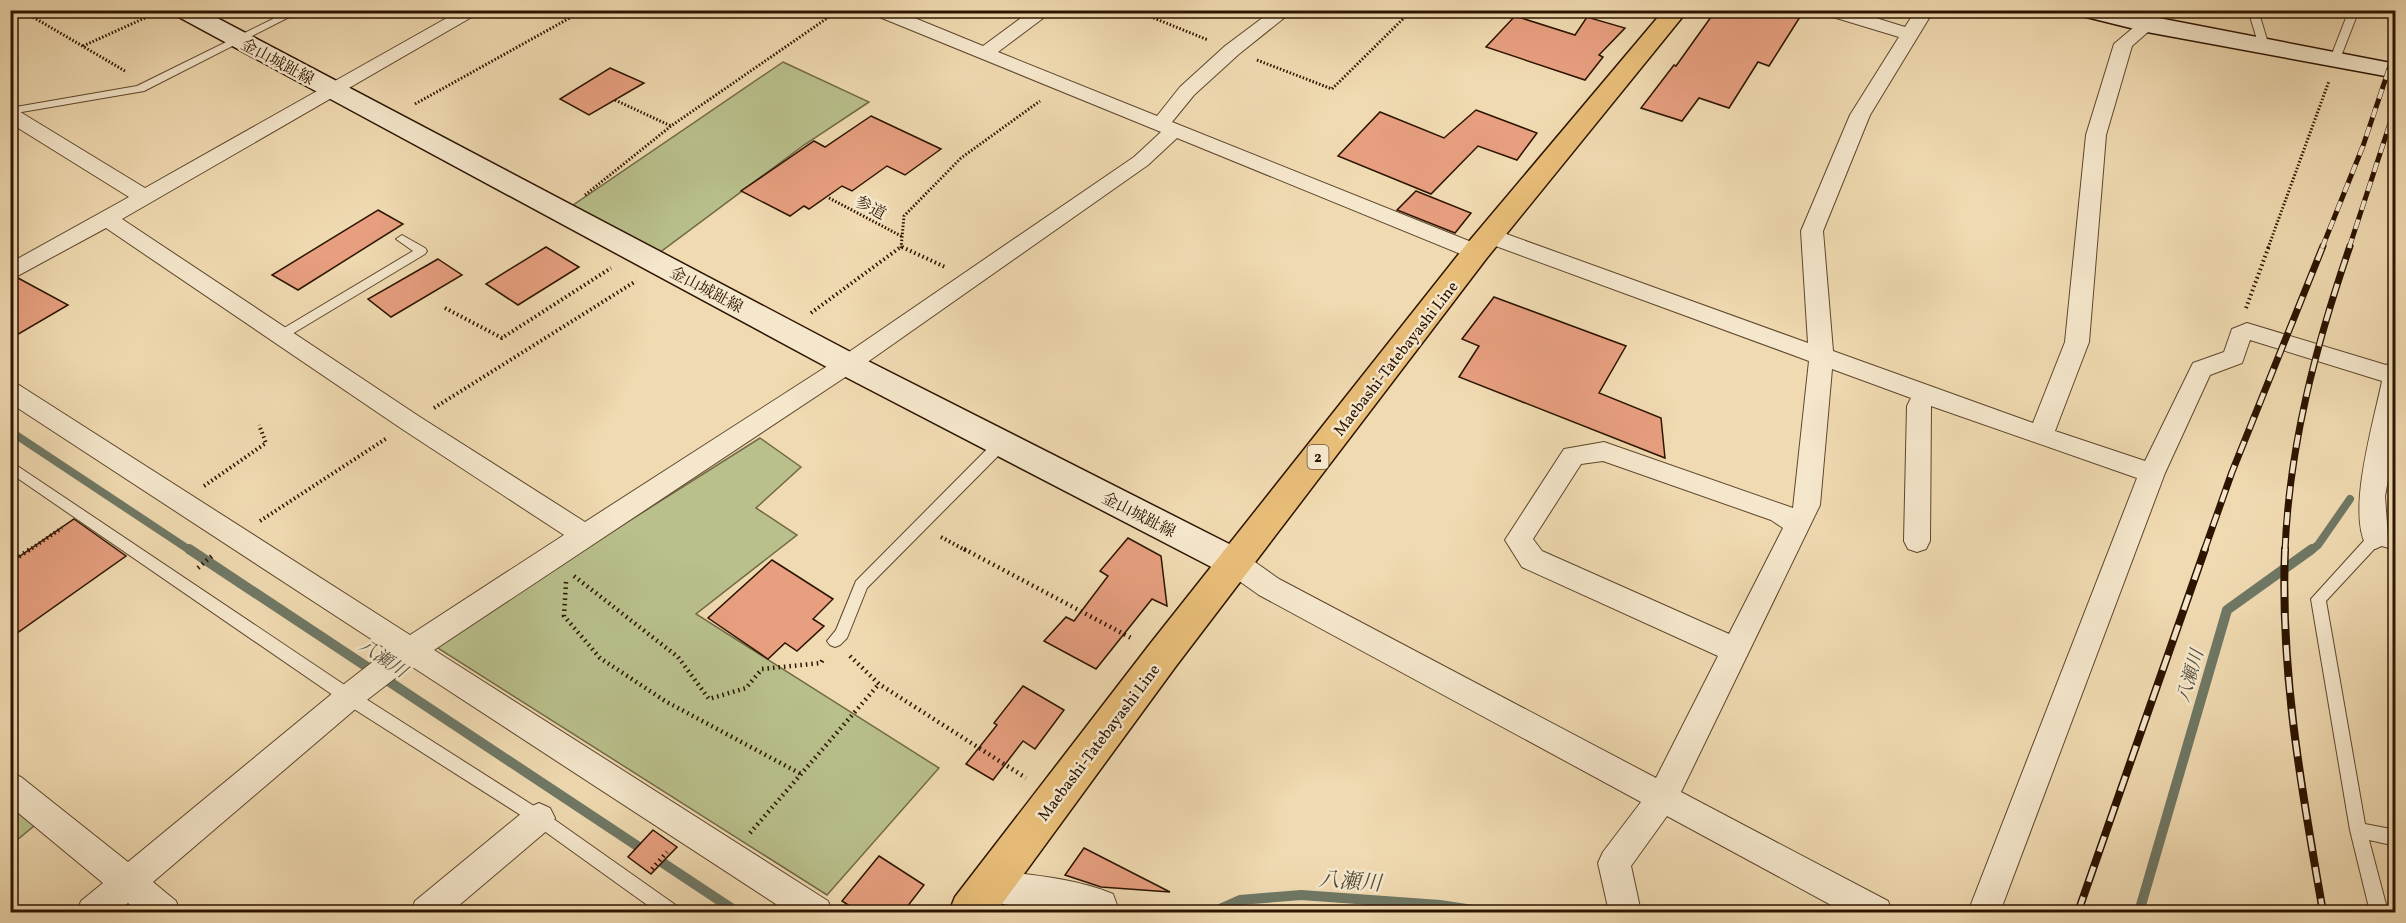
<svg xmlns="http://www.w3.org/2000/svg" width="2406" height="923" font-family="Vollkorn,'Noto Serif JP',serif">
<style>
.green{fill:#b9c08c;stroke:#726a46;stroke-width:1.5}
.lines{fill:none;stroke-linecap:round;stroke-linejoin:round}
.stream-far1{stroke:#6f7865;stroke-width:8}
.stream{stroke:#6f7865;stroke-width:10}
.building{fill:#e79f7f;stroke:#2c1400;stroke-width:1.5}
.lane-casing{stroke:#5d462c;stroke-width:2}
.street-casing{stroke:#5d462c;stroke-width:2}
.secondary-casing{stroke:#2c1400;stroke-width:3}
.primary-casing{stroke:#2c1400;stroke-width:3}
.path-far2{stroke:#2c1400;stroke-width:3;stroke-dasharray:1.5 2;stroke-linecap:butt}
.path-far1{stroke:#2c1400;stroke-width:4;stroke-dasharray:1.5 3;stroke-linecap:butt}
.path{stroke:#2c1400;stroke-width:4.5;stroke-dasharray:1.5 4;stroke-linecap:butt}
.lane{fill:#f5e7cc;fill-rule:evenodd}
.street{fill:#f5e7cc;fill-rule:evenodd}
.secondary{fill:#f5e7cc;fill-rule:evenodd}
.primary{fill:#e8bd78;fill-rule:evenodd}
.rail-far2-casing{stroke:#2c1400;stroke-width:5}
.rail-far1-casing{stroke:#2c1400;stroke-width:7}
.rail-casing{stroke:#2c1400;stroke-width:8}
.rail-far2{stroke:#f5e7cc;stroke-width:4;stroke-dasharray:10;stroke-linecap:butt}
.rail-far1{stroke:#f5e7cc;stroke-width:4.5;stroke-dasharray:13;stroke-linecap:butt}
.rail{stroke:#f5e7cc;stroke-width:5;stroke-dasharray:16;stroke-linecap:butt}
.labels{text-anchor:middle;stroke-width:5;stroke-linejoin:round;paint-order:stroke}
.shield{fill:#f5e7cc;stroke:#68533d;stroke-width:1.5}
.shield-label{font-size:15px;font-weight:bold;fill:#2c1400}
.street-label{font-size:16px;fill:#2c1400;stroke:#f5e7cc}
.water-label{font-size:18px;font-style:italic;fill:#534e3b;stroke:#f5e7cc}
.near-water-label{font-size:21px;font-style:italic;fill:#534e3b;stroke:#f5e7cc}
</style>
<rect width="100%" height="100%" fill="#f0dab1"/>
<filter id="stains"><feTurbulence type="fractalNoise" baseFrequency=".00333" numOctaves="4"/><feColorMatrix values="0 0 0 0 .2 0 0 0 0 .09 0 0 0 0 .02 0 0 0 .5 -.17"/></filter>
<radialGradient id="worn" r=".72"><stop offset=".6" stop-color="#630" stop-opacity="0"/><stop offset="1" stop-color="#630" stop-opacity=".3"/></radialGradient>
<g class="green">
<path d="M783 62 869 102 804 145 651 259 563 212Z"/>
<path d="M760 438 801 467 756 508 797 535 696 614 939 768 827 895 433 645Z"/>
<path d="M10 787 46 816 11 845H10Z"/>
</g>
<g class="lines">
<g class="stream-far1">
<path d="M10 431 191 551"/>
<path d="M2310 551 2318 545 2350 499"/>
</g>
<g class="stream">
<path d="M189 549 737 912"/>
<path d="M1213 912 1240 900 1301 895 1440 905 1486 912"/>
<path d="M2139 912 2227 610 2312 549"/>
</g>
</g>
<g class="building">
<path d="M1716 10H1779L1800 17 1769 66 1758 62 1729 108 1699 98 1682 121 1641 108 1674 65 1676 66Z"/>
<path d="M1515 16 1575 35 1587 17 1625 28 1599 55 1603 57 1585 80 1486 47Z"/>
<path d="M610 68 644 83 589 115 560 99Z"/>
<path d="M1476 110 1537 133 1517 160 1478 146 1431 194 1338 156 1380 112 1444 138Z"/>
<path d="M871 116 941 149 905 175 887 166 852 191 842 186 809 209 804 206 790 216 741 191 814 141 825 147Z"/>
<path d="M1416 191 1471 213 1455 233 1397 210Z"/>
<path d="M378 210 403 224 298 290 272 275Z"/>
<path d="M546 247 579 267 518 305 486 284Z"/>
<path d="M438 259 462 275 391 317 368 299Z"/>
<path d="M18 278 68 305 10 339V282Z"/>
<path d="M1494 297 1626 346 1599 393 1661 418 1665 458 1459 377 1479 346 1462 339Z"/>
<path d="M74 519 126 556 10 638V563Z"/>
<path d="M1128 538 1161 556 1167 606 1152 599 1096 669 1044 641 1066 617 1074 621 1108 576 1100 571Z"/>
<path d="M772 560 833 599 813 619 824 626 797 651 785 643 768 659 708 618Z"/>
<path d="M1023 686 1064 710 1035 749 1023 741 993 780 966 764 997 725 994 723Z"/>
<path d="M653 830 677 847 651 874 628 857Z"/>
<path d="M1084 848 1170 892 1101 887 1065 875Z"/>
<path d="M879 856 924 885 903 912H859L842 901Z"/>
</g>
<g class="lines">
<defs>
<g id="lane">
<path d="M291 10H303L144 91 10 114V108L137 86Z"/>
<path d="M2248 10H2258L2269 46 2267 48 2259 46Z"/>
<path d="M2349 10H2359L2340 59 2335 62 2331 61 2330 59Z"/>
<path d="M402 235 425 248 427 251 425 254 287 337H279L277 334 279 331 413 251 396 239Z"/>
<path d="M1001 439 1008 444 1006 448 867 588 847 638 840 645 835 647 830 645 827 641 836 630 856 581 996 440Z"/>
<path d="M10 461 355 692 545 813 677 906 680 912H657L533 823 343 702 10 473Z"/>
<path d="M2375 532 2396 539V550L2378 545 2326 601 2365 824 2396 830V846L2369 840 2388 912H2370L2350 830 2311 599 2370 534Z"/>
</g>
<g id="street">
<path d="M461 10H484L122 219 420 417 585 522 843 356 1134 157 1161 132 872 14 869 10H895L983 46 1032 10H1054L998 52 1157 116 1180 87 1225 46 1273 10H1294L1239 54 1194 95 1172 122 1484 247 1487 252 1484 257 1476 259 1468 257 1177 138 1148 165 859 368 434 650 828 901 832 912H788L411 666 359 706 153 882 176 901 180 912H139L128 903 117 912H77L81 901 103 883 10 806V773L21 777 128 862 339 688 388 650 10 403V382L19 385 410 635 564 535 402 429 106 228 10 280V263L129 197 10 123V108L17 110 145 188Z"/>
<path d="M1820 10H1850L1905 27 1916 10H1934L1870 115 1823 231 1833 351 2033 423 2065 342 2086 135 2114 44 2141 21H2153L2156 25 2132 46 2106 135 2089 342 2055 431 2145 461 2193 363 2224 352 2232 329 2247 323 2386 365 2396 361V438L2385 496 2388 538 2384 545 2375 549 2366 545C2347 511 2374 421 2382 381L2250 340 2242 363 2210 375 2165 473 2000 912H1968L2137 478 1931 406 1930 541 1926 549 1917 552 1908 549 1904 541 1907 406 1911 398 1832 369 1820 505 1681 792 1888 901 1892 912H1844L1667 816 1631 866 1641 912H1609L1598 863 1603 852 1641 802 1259 595 1225 571 1221 563 1225 555 1235 552 1245 555 1279 579 1656 778 1718 656 1522 567 1505 540 1564 449 1604 442 1793 508 1809 361 1482 241 1479 236 1482 231 1490 229 1498 231 1808 343 1801 231 1850 115 1899 37 1823 14ZM1603 461 1771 520 1783 528 1729 634 1542 551 1533 539 1581 464Z"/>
<path d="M539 803 550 808 555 818 550 828 451 912H411L415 901 528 808Z"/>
<path d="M990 870C1030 875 1075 878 1113 894L1117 905 1114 912C1075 912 1015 911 978 897L974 886 978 875Z"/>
</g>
<g id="secondary">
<path d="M172 10H202L858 356 1247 553 1253 563 1247 573 1235 577 1223 573 836 372 175 15Z"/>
<path d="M2075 10H2117L2396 64V78L2147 32 2078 15Z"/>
</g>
<path id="primary" d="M1664 10H1688L1486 259 1176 666 996 912H949L955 897 1150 644 1466 245Z"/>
</defs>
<use href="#lane" class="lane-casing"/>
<use href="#street" class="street-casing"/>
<use href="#secondary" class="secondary-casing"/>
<use href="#primary" class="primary-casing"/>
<g class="path-far2">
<path d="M21 10 125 71"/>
<path d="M1134 10 1208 40"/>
<path d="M83 46 158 12"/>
<path d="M1257 60 1332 89 1412 10"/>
<path d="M615 100 671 126"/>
<path d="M415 104 584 10"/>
<path d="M585 195 671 126 839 10"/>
<path d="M829 198 903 237"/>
<path d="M901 248 904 216 961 158 1040 101"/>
<path d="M2268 248 2329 81"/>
</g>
<g class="path-far1">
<path d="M902 247 945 267"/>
<path d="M445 308 502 338 611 268"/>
<path d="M2246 308 2269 246"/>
<path d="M811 313 902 246"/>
<path d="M434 408 636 281"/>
<path d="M204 486 266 443 259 425"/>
<path d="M260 521 387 438"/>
<path d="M941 537 967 551"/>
<path d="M28 551 62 528"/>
</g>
<g class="path">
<path d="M964 549 1133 639"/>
<path d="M10 563 30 549"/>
<path d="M198 568 213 555"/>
<path d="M574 576 678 657 709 699 746 688 762 669 821 663 823 659"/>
<path d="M566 582 564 616 600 658 665 701 801 774"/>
<path d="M850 656 879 684 1026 778"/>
<path d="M750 833 879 684"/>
<path d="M652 869 667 852"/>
</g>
<use href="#lane" class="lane"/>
<use href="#street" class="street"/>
<use href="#secondary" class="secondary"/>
<use href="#primary" class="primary"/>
<defs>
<g id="rail-far2">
<path d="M2322 248 2363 146 2396 48"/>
<path d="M2349 248 2396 105"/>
</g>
<g id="rail-far1">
<path d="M2204 551 2232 472 2323 246"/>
<path d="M2285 551C2289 446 2316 345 2350 246"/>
</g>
<g id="rail">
<path d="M2285 549C2280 672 2302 792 2323 912"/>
<path d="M2078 912 2205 549"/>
</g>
</defs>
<use href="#rail-far2" class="rail-far2-casing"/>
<use href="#rail-far1" class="rail-far1-casing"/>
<use href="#rail" class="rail-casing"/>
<use href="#rail-far2" class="rail-far2"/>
<use href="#rail-far1" class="rail-far1"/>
<use href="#rail" class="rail"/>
</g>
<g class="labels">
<rect class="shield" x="1307.5" y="445" width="21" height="24" rx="4.5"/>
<g class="shield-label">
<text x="1318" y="462">2</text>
</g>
<g class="street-label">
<text transform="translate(278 61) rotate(28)" y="6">金山城趾線</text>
<text transform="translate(871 207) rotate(28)" y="6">参道</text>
<text transform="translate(707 289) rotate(28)" y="6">金山城趾線</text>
<text transform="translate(1395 358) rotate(-52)" y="6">Maebashi-Tatebayashi Line</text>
<text transform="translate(1139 514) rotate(27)" y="6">金山城趾線</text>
<text transform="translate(1098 742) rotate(-53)" y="6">Maebashi-Tatebayashi Line</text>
</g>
<g class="water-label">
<text transform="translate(383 658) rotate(34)" y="6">八瀬川</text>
<text transform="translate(2190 676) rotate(-74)" y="6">八瀬川</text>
</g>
<g class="near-water-label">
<text transform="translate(1350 881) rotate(4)" y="7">八瀬川</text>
</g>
</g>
<rect width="2406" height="923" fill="none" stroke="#f0dab1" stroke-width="36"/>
<rect x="12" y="12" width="2382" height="899" fill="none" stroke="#2c1400" stroke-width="3"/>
<rect x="18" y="18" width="2370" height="887" fill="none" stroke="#2c1400" stroke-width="1.5"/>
<rect width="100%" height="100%" filter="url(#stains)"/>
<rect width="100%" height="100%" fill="url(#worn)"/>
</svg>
